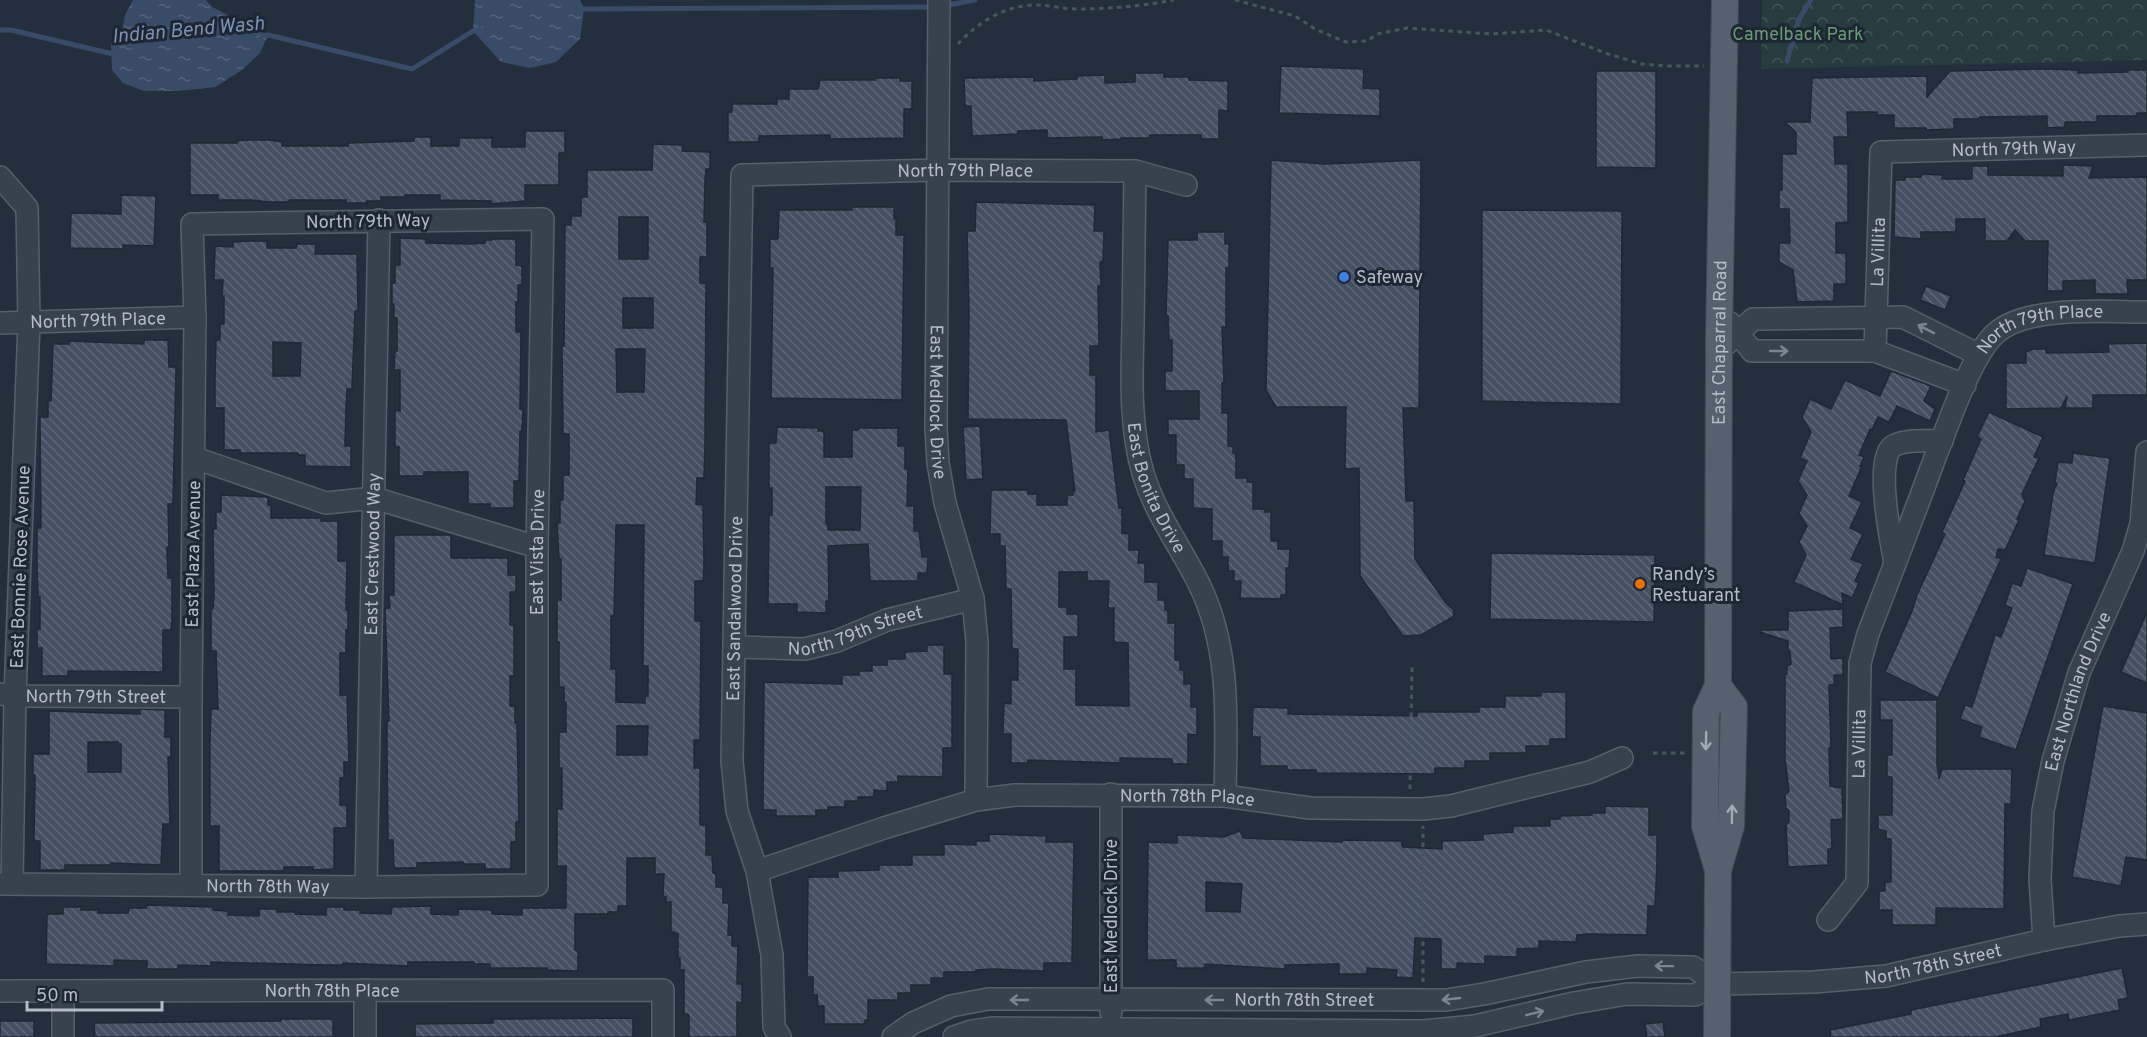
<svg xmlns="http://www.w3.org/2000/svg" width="2147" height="1037" font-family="Overpass,sans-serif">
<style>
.park{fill:url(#park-crowns)}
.water{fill:url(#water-ripples)}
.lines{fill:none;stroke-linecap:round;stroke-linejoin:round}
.stream{stroke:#394c67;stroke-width:5}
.building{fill:url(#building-back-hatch);stroke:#1f2835;stroke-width:1.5;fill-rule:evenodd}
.minor-casing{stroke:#565f6c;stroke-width:24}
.major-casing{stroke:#414a57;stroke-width:28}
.path{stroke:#44595c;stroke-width:3;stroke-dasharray:4.5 4.5;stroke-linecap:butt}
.minor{stroke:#38414e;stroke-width:21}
.major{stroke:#56606e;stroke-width:26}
.oneway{stroke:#7c8592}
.oneway2{stroke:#a1aab7}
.shop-dot{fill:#3f7fe0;stroke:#1d2633;stroke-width:2}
.food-dot{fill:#e8710a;stroke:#1d2633;stroke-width:2}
.labels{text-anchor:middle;stroke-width:6;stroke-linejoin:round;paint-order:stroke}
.park-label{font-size:18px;fill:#6b9a76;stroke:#1d2633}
.street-label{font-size:18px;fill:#b4bcc9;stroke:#1d2633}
.poi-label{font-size:18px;fill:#b4bcc9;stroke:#1d2633;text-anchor:start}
.water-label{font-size:20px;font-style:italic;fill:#7c92b1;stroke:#1d2633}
</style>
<defs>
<pattern id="park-crowns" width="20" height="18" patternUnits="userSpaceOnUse" patternTransform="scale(1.5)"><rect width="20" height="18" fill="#263c3f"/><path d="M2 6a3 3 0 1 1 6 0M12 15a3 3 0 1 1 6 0" fill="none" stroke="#435659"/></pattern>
<pattern id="water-ripples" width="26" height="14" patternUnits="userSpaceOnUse" patternTransform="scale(1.5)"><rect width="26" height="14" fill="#394c67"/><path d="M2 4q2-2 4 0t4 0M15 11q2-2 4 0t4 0" fill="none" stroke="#53647b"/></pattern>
<pattern id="building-back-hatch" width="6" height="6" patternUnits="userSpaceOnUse" patternTransform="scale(1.5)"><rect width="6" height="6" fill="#455162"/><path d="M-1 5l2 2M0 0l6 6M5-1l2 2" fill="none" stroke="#5d6877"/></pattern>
</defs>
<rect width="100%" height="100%" fill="#242f3e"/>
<path class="park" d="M1762 0H2147V60L1761 69Z"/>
<g class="water">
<path d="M133 0H206L212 7 268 35 260 53 242 70 215 87 178 91H144L123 83 112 70 111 45 123 28 125 15Z"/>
<path d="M475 0H580L584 8 580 39 556 62 530 68 501 62 473 31Z"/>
</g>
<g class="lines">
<g class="stream">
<path d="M943 6 975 0"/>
<path d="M577 9 934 7"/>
<path d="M0 30H11L113 54 119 53"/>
<path d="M262 36 268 35 412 69 473 31 480 30"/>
<path d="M1787 61 1799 19 1811 0"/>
</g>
</g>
<g class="building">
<path d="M1281 66 1364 69 1363 88 1380 89V116L1279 113Z"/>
<path d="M2042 69 2078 70V73L2128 72V70H2147V113H2137V116H2097V122H2065V127L2047 128V116L1980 117 1978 119H1954V129L1926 130V128H1894V115H1877V112H1847L1848 137H1834L1835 164H1848V222L1836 223V253H1846V284H1834V301L1797 302 1793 270 1779 262V243H1790L1789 209H1779V190H1782V154H1796V132L1785 122H1810L1812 78 1927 76V97L1950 71Z"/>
<path d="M1596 71H1656V168L1596 167Z"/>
<path d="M1135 73H1164V77H1189V80L1228 81V111L1219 110V139H1201V135H1150V138H1121V139L1102 140V137L1047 138V130L1018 131V134L972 136 971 106H965L964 78 1034 77V81L1077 79V76L1105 75V83L1135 82Z"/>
<path d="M875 78H900V81H912V109H904V138L830 139V135L759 136V142H728V112H732V104H777V99H789V89H818L820 80H875Z"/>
<path d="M525 131H565V153H559V185H525V201L491 204V201L440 200V195H405V197H381V201H367V203H346V200H289V202H268L252 200H218V195H190V143H237V141L244 140H270L282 142V146H348V143L414 141V137H431V146H459V138H492V147H525Z"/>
<path d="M653 144 683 145 682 151 710 152V169H706L705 180 704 222H707V257H700V283H706L705 443 704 478H697L696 504 703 505 704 565 703 581H695V621H701L700 740H694V768H700V825H706V855H712L713 873 716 874V887H723V903H729L728 935H732V946H738L737 984H742V1003L737 1002V1037H689V1016L688 1014H684V970H680V958H678V934L671 931V902H666V897L663 896 664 874H655V858H627V906H618V912H608V914H575V950L578 951V971L547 970V968H490V964H474V962H408V966L343 963V965H326L211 962V966L178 965V969H147V961L114 960V966L46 964 47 914H63V907H81V910H98V913H128L129 908H146V905L213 907V910L228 911V915L259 916V909H277V912H295V914L326 915V907H344V910H360V913L391 914 392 907 431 906V914L458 915V909L492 910V914L522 915V908H566V866H557V809H562V768H559V732H566V702H564V687H559V642H557V600H561V559H559L557 523H560V500H563V475H569V434H563L562 346H564L565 225H571V216H581V197H587V170H652ZM619 217H648V259H619ZM623 298H653V328H623ZM616 349H645L644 392H617ZM616 525H644L643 666H648V696H645V703L616 702V669H611V616H614ZM617 726H648L647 755H617Z"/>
<path d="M1271 160 1325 164 1421 160 1419 408H1403L1406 501H1414L1415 559 1446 603 1454 610 1453 617 1421 635 1403 636 1360 576 1359 468 1345 469 1346 407H1276L1266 390Z"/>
<path d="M2063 165 2093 166 2089 178 2147 177V280H2127L2128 294H2095V280L2063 281V291H2047L2048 241H2025L2015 230 2007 241H1985V219H1956V232H1921V239L1894 237 1895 180H1905V177H1921L1922 174 1942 175V179H1972V166H1988V175L2063 176Z"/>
<path d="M121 195 156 196 154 246 123 245V249L70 248 71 213 121 214Z"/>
<path d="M976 202 1095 205 1094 231H1104L1103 262H1100L1101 286H1098L1099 346H1090V375H1096V432L1109 430 1119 508H1122V533L1129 534V550H1139L1138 563H1145V582H1158V600H1165V610H1168V623H1175V660H1180V670H1184V684H1191V707H1197V735L1188 734V764H1172V759L1120 758V763L1028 760V763H1011V734H1003L1004 703 1011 704V680H1018V649H1012L1011 589H1006L1005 546H1000V534H990L991 490H1028V494H1037V505H1067V495H1073V490L1075 491 1066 420 968 419 969 310 967 231H975ZM1059 572H1087V581H1109L1108 608H1114V642L1128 643 1129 706 1076 705V669H1064V637H1078V614H1067V607H1059Z"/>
<path d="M852 207H894V219H896V235H904L902 400 771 398 773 268H770V239H778L779 210H852Z"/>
<path d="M1482 210 1622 211 1621 404 1482 401Z"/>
<path d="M1197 232H1225V244H1229V268H1226V327H1222L1224 383H1222V413H1228V446L1233 447V453L1236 454V478H1247V482H1253V509H1265V512H1271V541H1278V549H1290L1289 568H1286V595H1281V599L1240 598 1241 581H1234V571H1228V557H1222V541H1212V509L1193 508V479H1184V465H1176V435H1168V419H1199V391H1165V371H1172V340H1169L1168 316H1166L1168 240H1197Z"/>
<path d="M400 238 426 239V243L470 244 485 243V240H492V239H516V265L522 266V285H518V302H516V332H521L520 409H523L522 431H520L519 481H514V508H490V504H468V472H424V476H399V447H395V410L400 411V370H394L395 351H397V318H394V304H392V283H395V265H400Z"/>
<path d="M249 241H267V248H296L297 244H316L315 254H357L358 311H355L352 389H347L346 407 345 446H351V467L305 466V455H298V453H240V450H224V408H215V376L216 340H220V324H224V296H222L223 280H214L215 246 233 247V242ZM273 342 301 343 300 376H273Z"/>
<path d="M1926 286 1951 296 1945 310 1920 300Z"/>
<path d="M144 340H168L169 367H176L173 504H168L169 547H167L168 578H172V621L171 630H163V672L68 671V676H42V648H37V629H40V597H38L37 564V528H41L40 417H48V401H51L53 344H69V341L144 344Z"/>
<path d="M2147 343V395H2093V408H2065L2067 396 2061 408 2006 409V363H2026V352L2033 349H2046V353L2109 352 2108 344Z"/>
<path d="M1891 371 1931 386 1924 401 1935 409 1930 421 1897 406 1889 422 1878 417 1872 430 1870 429 1859 455 1864 457 1860 466H1862L1849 496 1862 502 1850 528 1863 534 1851 559 1863 564 1855 581 1859 583 1852 598 1842 593 1843 605 1794 582 1806 555 1799 542 1807 526 1799 513 1807 495 1798 481 1807 461 1800 458 1811 432 1802 417 1810 399 1831 409 1845 380 1880 396Z"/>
<path d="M1989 412 2043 437 2034 457 2039 458 2022 494 2025 501 2017 519 2019 520 2005 550 1998 549 1996 557 2001 559 1938 698 1885 672 1912 611 1917 595 1945 534 1942 532 1965 481 1963 480 1981 439 1977 437Z"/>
<path d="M980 426 983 479 966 480 963 427Z"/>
<path d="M777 427 818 428V431H824V457H852V430H858V428H898V446H905V469H908L907 506H914V531H919L922 557H928L927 573H918V581H870L868 544 828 546 829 601H826V613L797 612V604H768L769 515H772V488H769V443H776ZM826 487H861L860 530H828V524H826Z"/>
<path d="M2073 453 2110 458 2095 563 2044 555 2053 493 2057 483 2055 482 2058 462 2072 463Z"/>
<path d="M221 495 268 497V505H271V518H321V521H338V561H347L346 610H348V630H346V653H340V695H347L349 762H344V778H340V805H347V828H334V869L313 870V867H284V871H219V826H210V741L211 709H218L216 651H211V609H213L214 595 213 529H216V512H221Z"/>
<path d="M394 535H451V558H508V575H516V592H510V625H514V676H510V706H515V723H517L519 822H516V842H511V869H485V864H463V862L417 863V868H394L393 840H388L387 755V721H389L385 608H390L389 595H394Z"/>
<path d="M1491 553 1655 555 1654 622 1490 619Z"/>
<path d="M2027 568 2073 584 2016 750 1979 737 1982 727 1960 719 1965 705 1972 707 1995 635 2001 637 2012 608 2005 605 2012 583 2021 586Z"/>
<path d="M1843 609V627L1830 628 1831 659 1843 658V675H1834V685H1829L1831 747 1829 748 1830 786 1842 788 1843 819 1831 820 1832 849H1828V865L1788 867 1786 825 1789 822V811L1786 808 1785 795 1789 791 1785 759V674H1787V666L1791 664 1790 652 1788 649V641L1760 632 1761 630H1788V611Z"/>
<path d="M2147 612V683L2121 672Z"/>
<path d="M927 645H944V674H952V748H943V777L898 776V782H887V791L874 790V797H858V801H845V807H828V810H816V816H776V810H763L764 682 842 684V675H859V671H872V665H887V659H905V652L927 651Z"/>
<path d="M1541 692H1566V739H1550V746H1526V753H1490V761H1465V768H1435V774L1316 773V770H1287V766H1260V737H1252L1253 707 1288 708V714L1417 716V712H1479V707H1505V696H1541Z"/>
<path d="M1880 700H1937V765L1939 779 1942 769H2012L2011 804H2005L2004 909 1936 908V925H1892V910H1879V891H1885V882H1891V839H1886V831L1878 829V815H1892V777H1887V755H1892V720H1880Z"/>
<path d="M2103 706 2147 713V860L2126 857 2121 886 2072 877Z"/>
<path d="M140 709 165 710V737H171V757H168L170 824H163L161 865 111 863V865H65V870H40V841H34L35 775H33V754H49V711L140 714ZM88 742H118V744H121V772H88Z"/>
<path d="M1605 806 1649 807V835H1657V863L1655 906H1648L1647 935 1589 934 1577 935 1576 942 1539 941V948L1517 949V957L1485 956V964L1457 963V969H1441V939L1415 938 1413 978 1396 977 1397 970 1367 968V974H1339V964L1285 965V969L1205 964V968H1176V960H1147L1148 842 1177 843V835L1224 837 1240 831 1243 838 1342 842V840L1401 841 1403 847 1442 849V841L1483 840V834L1513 832V826H1550V819H1560V816L1592 815V813H1605ZM1206 882 1242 884 1240 912 1206 911Z"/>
<path d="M989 834 1046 836V842H1074L1072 963H1044V971L992 969 976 970V972H944V978H931V985H911V993H898V1000H868V1020H865V1024H824V1006H818L817 995H813V977H807L808 877H838V871L879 870V865H912V855H944V844L976 845V841H989Z"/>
<path d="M2122 968 2128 998 2118 1000 2120 1010 2069 1020 2068 1014 2040 1019 2041 1027 1995 1037H1831L1830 1030 1911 1014V1010Z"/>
<path d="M633 1018V1037H415V1024L493 1023V1019Z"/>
<path d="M281 1019H333V1037H95L94 1023 281 1021Z"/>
<rect x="0" y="1021" width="34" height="16"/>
<path d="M1663 1022 1665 1037H1647L1645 1024Z"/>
</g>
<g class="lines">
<defs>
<g id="minor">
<path id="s1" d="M939 0 936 428 938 463 945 503 973 599 977 642 976 800"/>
<path id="s2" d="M1135 171C1134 222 1134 273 1133 325 1132 374 1129 425 1143 473 1155 513 1180 546 1198 582 1232 649 1226 723 1225 796"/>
<path d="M0 177 27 208 29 322 15 696 12 884"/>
<path id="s3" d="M0 323 195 317"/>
<path d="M1730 323 1752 351H1875L1965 385"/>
<path d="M1719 351 1753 319 1903 317 1979 355"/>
<path id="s4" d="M1875 351 1881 152 2147 145"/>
<path d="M195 458 326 503 374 498 537 547"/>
<path d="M1895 563C1891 542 1873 454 1895 445 1908 439 1928 441 1942 441"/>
<path id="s5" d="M735 647 805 649 837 641 887 620 973 599"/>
<path id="s6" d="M0 694 15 696 191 697"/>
<path d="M1111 794V1012"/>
<path id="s7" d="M757 871 884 828 976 800 1015 795 1225 796 1310 808 1423 809 1451 806 1590 772 1622 758"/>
<path id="s8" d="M0 884 366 887 537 885V547L543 219 192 224 195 317 191 697V884"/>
<path id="s9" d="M366 887 379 220"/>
<path id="s10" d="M1828 920 1857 883 1860 663 1868 634C1891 574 1914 515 1936 455 1949 423 1971 355 1996 333 2028 305 2106 312 2147 312"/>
<path id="s11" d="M2044 940 2040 879 2043 811 2053 761 2079 673 2133 551 2141 524 2147 452"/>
<path d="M365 990V1037"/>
<path id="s12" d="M0 991 663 990V1037"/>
<path d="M63 991V1037"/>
<path id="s13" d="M780 1037 774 1027 772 955 757 871 737 811 732 761 742 175 938 170 1135 171 1186 185"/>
<path id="s14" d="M893 1037 913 1023 951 1006 988 999 1446 1000 1484 994 1586 972 1638 966 1693 967 1717 984"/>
<path id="s15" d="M954 1037 972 1031 992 1028 1423 1031 1475 1026 1574 1003 1627 994 1695 995 1717 984 1814 982 1886 976 2044 940 2119 926 2147 924"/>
</g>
<g id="major">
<path d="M1718 870 1731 826 1734 707 1718 686"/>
<path id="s16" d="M1717 1037 1718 870 1705 826 1706 711 1718 686 1719 337 1725 0"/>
</g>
</defs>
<use href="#minor" class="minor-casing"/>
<use href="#major" class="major-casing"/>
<g class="path">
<path d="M1235 0 1295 16 1315 29 1346 42 1367 41 1377 34 1407 28 1491 34 1546 30 1608 54 1642 64 1666 66H1704"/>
<path d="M958 44C977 23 1005 5 1035 5 1049 5 1063 9 1077 9 1110 9 1142 6 1174 0"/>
<path d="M1653 753H1685"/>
<path d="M1410 789 1412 665"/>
<path d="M1423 982V826"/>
</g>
<use href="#minor" class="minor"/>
<use href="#major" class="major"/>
</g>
<defs><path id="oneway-shaft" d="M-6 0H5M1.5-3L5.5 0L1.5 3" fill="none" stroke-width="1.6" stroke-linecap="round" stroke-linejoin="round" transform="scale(1.5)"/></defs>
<g class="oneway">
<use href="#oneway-shaft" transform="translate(1926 329) rotate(-153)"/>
<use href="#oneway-shaft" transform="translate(1779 351)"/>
<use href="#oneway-shaft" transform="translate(1664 966) rotate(-179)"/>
<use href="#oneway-shaft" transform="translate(1451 999) rotate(174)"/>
<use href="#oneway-shaft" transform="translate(1019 1000) rotate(-180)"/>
<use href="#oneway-shaft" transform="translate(1214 1000) rotate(180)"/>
<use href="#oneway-shaft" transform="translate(1535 1013) rotate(-14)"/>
</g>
<g class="oneway2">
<use href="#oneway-shaft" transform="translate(1706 741) rotate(91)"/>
<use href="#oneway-shaft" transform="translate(1732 814) rotate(-89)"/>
</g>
<circle class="shop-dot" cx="1344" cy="277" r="6"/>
<circle class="food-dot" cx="1640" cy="584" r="6"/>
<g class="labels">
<g class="park-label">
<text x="1798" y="40">Camelback Park</text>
</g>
<g class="street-label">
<text dy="6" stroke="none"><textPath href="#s4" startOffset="332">North 79th Way</textPath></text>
<text dy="6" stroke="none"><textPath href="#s13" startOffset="1092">North 79th Place</textPath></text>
<text transform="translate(368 221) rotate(-1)" y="6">North 79th Way</text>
<text dy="6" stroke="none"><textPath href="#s4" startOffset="99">La Villita</textPath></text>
<text dy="6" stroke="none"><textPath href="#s3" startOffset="98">North 79th Place</textPath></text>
<text dy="6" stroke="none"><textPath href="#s10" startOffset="669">North 79th Place</textPath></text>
<text dy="6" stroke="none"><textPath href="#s16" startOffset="699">East Chaparral Road</textPath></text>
<text dy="6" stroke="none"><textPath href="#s1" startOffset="402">East Medlock Drive</textPath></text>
<text dy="6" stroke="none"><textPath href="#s2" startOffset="321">East Bonita Drive</textPath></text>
<text dy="6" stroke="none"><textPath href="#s8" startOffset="870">East Vista Drive</textPath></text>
<text transform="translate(193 554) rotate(-89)" y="6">East Plaza Avenue</text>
<text dy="6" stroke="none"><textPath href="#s9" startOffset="333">East Crestwood Way</textPath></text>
<text transform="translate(20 567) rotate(-88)" y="6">East Bonnie Rose Avenue</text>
<text dy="6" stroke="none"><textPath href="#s13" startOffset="435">East Sandalwood Drive</textPath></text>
<text dy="6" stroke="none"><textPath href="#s5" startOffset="123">North 79th Street</textPath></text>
<text dy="6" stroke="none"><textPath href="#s11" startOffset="254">East Northland Drive</textPath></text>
<text dy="6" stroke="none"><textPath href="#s6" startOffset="96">North 79th Street</textPath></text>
<text dy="6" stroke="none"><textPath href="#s10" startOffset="186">La Villita</textPath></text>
<text dy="6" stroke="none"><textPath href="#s7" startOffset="442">North 78th Place</textPath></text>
<text dy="6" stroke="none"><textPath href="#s8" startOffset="268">North 78th Way</textPath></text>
<text transform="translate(1111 916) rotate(-90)" y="6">East Medlock Drive</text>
<text dy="6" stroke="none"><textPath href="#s15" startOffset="988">North 78th Street</textPath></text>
<text dy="6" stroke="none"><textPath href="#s12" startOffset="332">North 78th Place</textPath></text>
<text dy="6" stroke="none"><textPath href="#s14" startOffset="420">North 78th Street</textPath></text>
</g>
<g class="poi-label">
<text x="1356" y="283">Safeway</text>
<text x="1652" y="580">Randy’s<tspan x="1652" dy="21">Restuarant</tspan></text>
</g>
<g class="water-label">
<text transform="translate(188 29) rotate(-5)" y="7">Indian Bend Wash</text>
</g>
</g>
<path d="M27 1001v9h135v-9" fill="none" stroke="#b4bcc9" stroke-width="3"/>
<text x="36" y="1001" font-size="18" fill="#b4bcc9" stroke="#1d2633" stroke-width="4.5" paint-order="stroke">50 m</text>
</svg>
